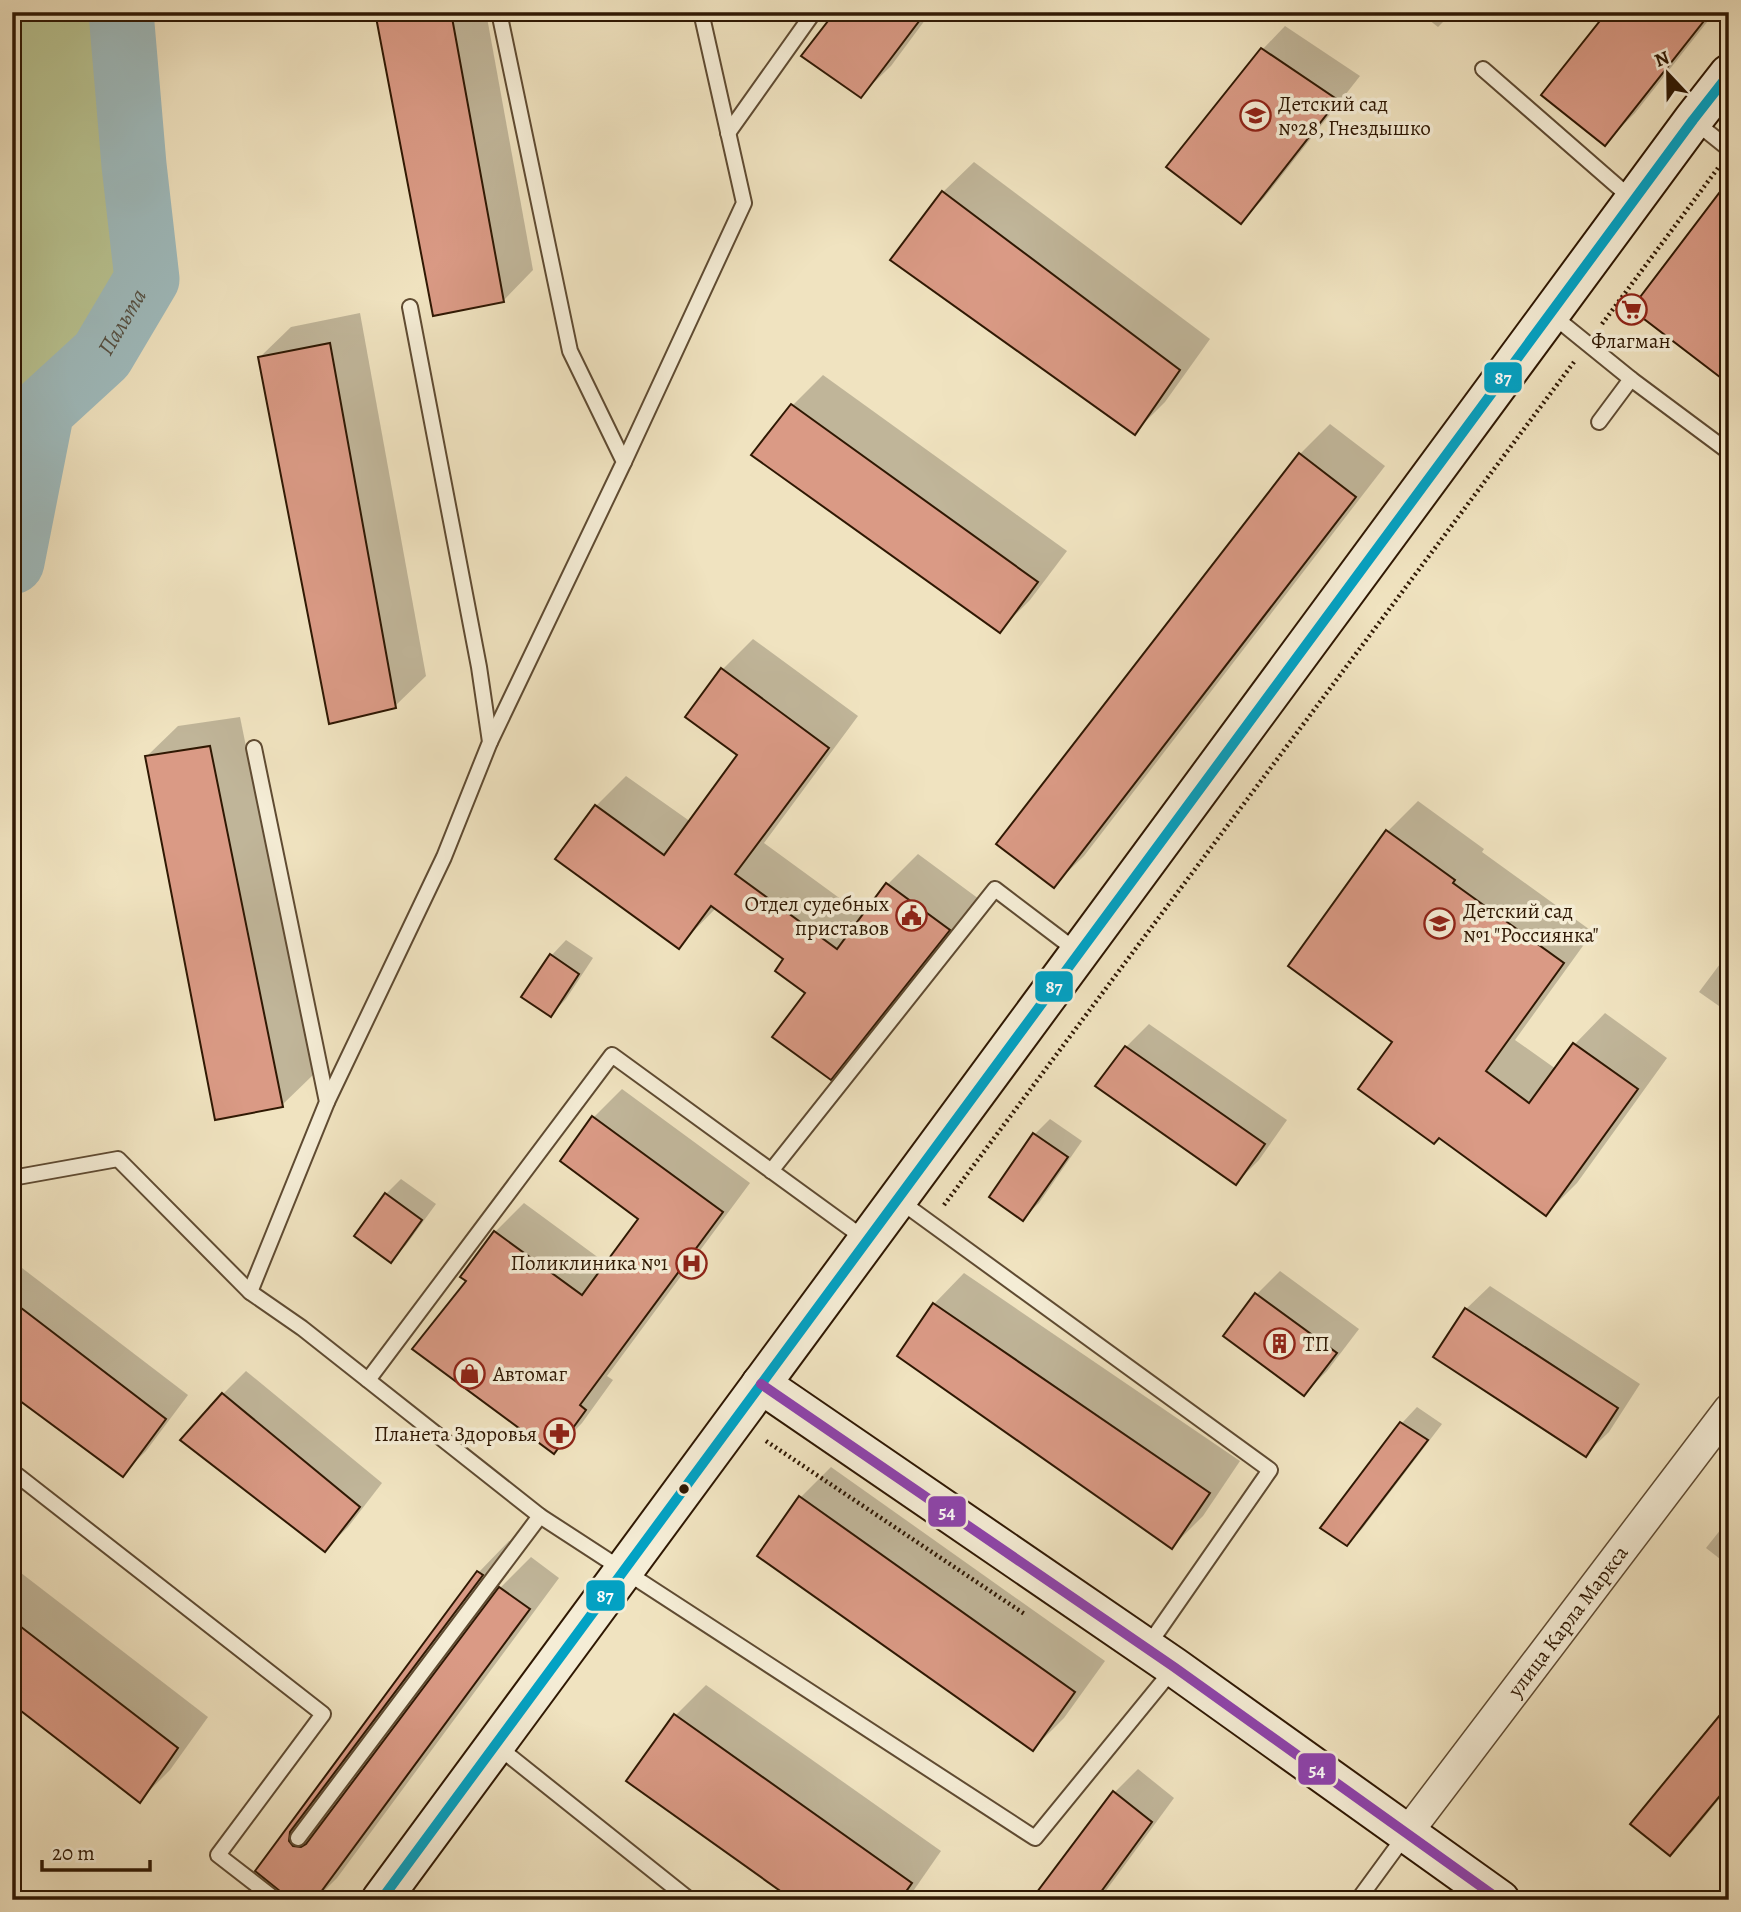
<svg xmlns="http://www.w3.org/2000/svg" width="1741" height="1912" font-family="Alegreya,serif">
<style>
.green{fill:#b9c492;stroke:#746e4a;stroke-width:2}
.shadow{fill:#0003}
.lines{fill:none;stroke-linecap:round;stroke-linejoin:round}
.river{stroke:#9fbbbd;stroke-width:65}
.building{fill:#da9a85;stroke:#2f1803;stroke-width:2}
.lane-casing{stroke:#5f4b32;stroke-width:18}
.street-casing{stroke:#5f4b32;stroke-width:33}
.secondary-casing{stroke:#2f1803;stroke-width:42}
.path{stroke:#2f1803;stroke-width:4.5;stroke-dasharray:2 3.5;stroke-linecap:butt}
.lane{stroke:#f5edd6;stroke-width:14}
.street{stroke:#f5edd6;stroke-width:30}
.secondary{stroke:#f5edd6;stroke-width:38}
.bus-1-casing{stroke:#f5edd6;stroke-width:16}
.bus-2-casing{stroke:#f5edd6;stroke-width:16}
.bus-1{stroke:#02a2c4;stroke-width:10}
.bus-2{stroke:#8e44ad;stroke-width:10}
.bus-dot{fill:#2f1803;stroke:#f5edd6;stroke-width:2.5}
.labels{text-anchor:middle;stroke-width:7;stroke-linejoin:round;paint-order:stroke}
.poi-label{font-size:21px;fill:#2f1803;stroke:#f5edd6;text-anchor:start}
.street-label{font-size:21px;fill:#2f1803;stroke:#f5edd6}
.water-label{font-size:23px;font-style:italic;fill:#565144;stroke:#f5edd6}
.line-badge{stroke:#f5edd6;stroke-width:2.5}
.badge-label{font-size:19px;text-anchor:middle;font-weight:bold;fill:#fff}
</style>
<rect width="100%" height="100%" fill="#f0e3c0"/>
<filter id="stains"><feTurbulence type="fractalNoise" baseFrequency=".00286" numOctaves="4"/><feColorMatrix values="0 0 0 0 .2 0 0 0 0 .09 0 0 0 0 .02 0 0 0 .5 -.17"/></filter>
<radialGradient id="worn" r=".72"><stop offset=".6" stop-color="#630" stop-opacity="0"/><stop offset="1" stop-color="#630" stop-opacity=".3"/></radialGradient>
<path class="green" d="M12 12H121L134 165 147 279 102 355 42 410 12 562Z"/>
<g class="shadow">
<path d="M376 12H486L533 270 503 301Z"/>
<path d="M837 12H931L891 66 860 96Z"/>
<path d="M1419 12H1453L1438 27Z"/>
<path d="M1609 12H1715L1635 113 1605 143Z"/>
<path d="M1285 26 1360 76 1264 198 1241 222 1262 50Z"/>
<path d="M974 162 1210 339 1165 402 1134 433 943 192Z"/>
<path d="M360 313 426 676 395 706 260 357 291 327Z"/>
<path d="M823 375 1067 551 1030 600 999 631 792 406Z"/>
<path d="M1330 424 1385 466 1084 856 1053 886 1300 454Z"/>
<path d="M753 639 858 716 764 843 864 916 887 885 918 854 979 899 861 1048 830 1078 807 993 785 959 716 908 679 946 596 806 626 776 691 822 740 754 722 670Z"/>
<path d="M240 717 313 1075 282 1105 147 756 178 726Z"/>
<path d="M1418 801 1484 849 1482 852 1593 932 1515 1040 1556 1069 1575 1044 1605 1013 1667 1058 1577 1183 1546 1214 1395 1042 1388 831Z"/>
<path d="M566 940 593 958 566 999 551 1015V956Z"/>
<path d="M1729 952V1013L1699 992Z"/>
<path d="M1149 1024 1287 1120 1259 1160 1236 1183 1126 1047Z"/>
<path d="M622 1089 750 1183 607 1376 613 1380 582 1423 554 1452 468 1281 495 1232 524 1203 607 1264 640 1218 594 1117Z"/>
<path d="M1050 1119 1082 1141 1039 1203 1023 1218 991 1197 1035 1134Z"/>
<path d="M401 1179 436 1204 406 1245 391 1260 386 1194Z"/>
<path d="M22 1268 188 1395 146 1451 122 1475 12 1393V1278Z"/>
<path d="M1280 1271 1359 1329 1327 1371 1304 1394 1226 1336 1257 1294Z"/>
<path d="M964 1273 1240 1461 1203 1516 1172 1547 934 1304Z"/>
<path d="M1490 1286 1640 1384 1609 1432 1585 1455 1435 1356 1466 1309Z"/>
<path d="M246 1371 382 1483 348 1527 325 1550 223 1394Z"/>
<path d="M1417 1407 1442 1424 1362 1529 1347 1544 1322 1528 1402 1423Z"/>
<path d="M831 1467 1105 1661 1064 1718 1033 1749 801 1497Z"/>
<path d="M1729 1519V1566L1706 1548Z"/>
<path d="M509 1541 513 1544 319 1810 324 1816 328 1817 500 1588 531 1557 559 1578 337 1878 315 1900 257 1871 479 1572Z"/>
<path d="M12 1566 208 1717 170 1770 139 1801 12 1702Z"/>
<path d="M706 1685 941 1851 907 1900H796L676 1715Z"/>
<path d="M1729 1707V1787L1693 1831 1669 1854Z"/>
<path d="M1138 1769 1174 1798 1099 1900H1033L1115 1792Z"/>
</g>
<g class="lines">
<path class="river" id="s1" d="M12 562 42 410 102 355 147 279 134 165 121 12"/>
</g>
<g class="building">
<path d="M375 12H451L504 302 433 316Z"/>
<path d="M835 12H926L861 98 801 56Z"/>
<path d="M1607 12H1711L1605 146 1541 95Z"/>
<path d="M1261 48 1338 100 1241 224 1166 167Z"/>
<path d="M1729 180V384L1631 309Z"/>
<path d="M942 191 1180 370 1135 435 890 260Z"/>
<path d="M330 343 396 708 329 724 258 357Z"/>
<path d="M791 404 1038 582 1000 633 751 455Z"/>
<path d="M1299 453 1356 497 1054 888 996 844Z"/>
<path d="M721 668 829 748 735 874 837 949 886 883 950 930 831 1080 772 1037 805 993 775 971 783 959 711 906 679 949 555 859 595 805 664 855 737 755 685 717Z"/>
<path d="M210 746 283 1107 215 1120 145 756Z"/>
<path d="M1386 830 1455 880 1453 883 1564 963 1486 1071 1529 1103 1573 1043 1638 1089 1546 1216 1439 1138 1434 1144 1358 1089 1392 1042 1288 966Z"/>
<path d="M550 954 579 974 551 1017 521 997Z"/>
<path d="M1125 1046 1265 1144 1236 1185 1095 1086Z"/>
<path d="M592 1116 723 1212 580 1405 586 1410 554 1454 412 1349 466 1281 460 1277 494 1231 582 1295 638 1219 560 1161Z"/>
<path d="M1033 1133 1068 1157 1023 1221 989 1197Z"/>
<path d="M385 1193 422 1220 391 1263 354 1236Z"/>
<path d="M1255 1293 1337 1353 1304 1396 1223 1336Z"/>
<path d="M12 1301 166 1419 123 1477 12 1395Z"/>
<path d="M933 1303 1210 1493 1172 1549 897 1356Z"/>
<path d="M1465 1308 1618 1408 1586 1457 1433 1357Z"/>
<path d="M222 1393 360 1507 325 1552 180 1440Z"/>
<path d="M1400 1422 1428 1440 1347 1546 1320 1528Z"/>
<path d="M799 1496 1075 1692 1033 1751 757 1556Z"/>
<path d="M477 1571 483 1575 290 1832 289 1841 293 1846 301 1847 306 1844 499 1587 530 1609 315 1900H291L255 1871Z"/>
<path d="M12 1620 178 1748 140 1803 12 1704Z"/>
<path d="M1729 1704V1785L1670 1856 1630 1824Z"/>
<path d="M674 1714 912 1883 900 1900H793L626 1781Z"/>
<path d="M1113 1791 1152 1822 1095 1900H1031Z"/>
</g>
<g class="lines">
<defs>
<g id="lane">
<path d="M1483 69 1632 199"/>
<path d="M1694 121 1729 149"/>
<path d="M728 133 814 12"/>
<path d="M1552 315 1631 379 1599 422"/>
<path d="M1631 379 1729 452"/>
<path d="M624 462 744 203 701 12"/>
<path d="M490 742 624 462 570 351 499 12"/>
<path d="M254 748 327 1102 250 1292 302 1328 540 1516 1035 1838 1174 1668"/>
<path d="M327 1102 444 857 490 742 479 667 410 307"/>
<path d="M771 1171 995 889 1078 952"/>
<path d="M12 1178 118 1159 250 1292"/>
<path d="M900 1201 1270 1470 1147 1647"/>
<path d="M368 1380 612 1055 865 1239"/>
<path d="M17 1475 323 1714 218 1855 276 1900"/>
<path d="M497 1746 690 1900"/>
<path d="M298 1838 540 1516"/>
<path d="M1358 1900 1407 1833"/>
</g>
<g id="street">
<path id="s2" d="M1407 1833 1729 1409"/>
</g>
<g id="secondary">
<path d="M761 1384 1174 1667 1500 1900"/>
<path d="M381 1900 1693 120 1729 74"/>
</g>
</defs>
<use href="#lane" class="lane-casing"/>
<use href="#street" class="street-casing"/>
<use href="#secondary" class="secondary-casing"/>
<g class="path">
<path d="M1602 324 1718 168"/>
<path d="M944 1205 1574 362"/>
<path d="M766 1441 1026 1615"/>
</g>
<use href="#lane" class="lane"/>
<use href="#street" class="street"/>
<use href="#secondary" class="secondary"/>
<defs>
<path id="bus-1" d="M381 1900 1693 120 1729 74"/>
<path id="bus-2" d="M761 1384 1174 1667 1500 1900"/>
</defs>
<use href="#bus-1" class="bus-1-casing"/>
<use href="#bus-2" class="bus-2-casing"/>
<use href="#bus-1" class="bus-1"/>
<use href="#bus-2" class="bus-2"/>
</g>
<defs>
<symbol id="school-ring" viewBox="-11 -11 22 22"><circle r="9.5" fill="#f5edd6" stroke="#8f2418" stroke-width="1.5"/><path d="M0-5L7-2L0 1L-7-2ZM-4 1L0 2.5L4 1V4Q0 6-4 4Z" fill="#8f2418"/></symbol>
<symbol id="supermarket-ring" viewBox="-11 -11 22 22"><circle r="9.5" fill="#f5edd6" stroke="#8f2418" stroke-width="1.5"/><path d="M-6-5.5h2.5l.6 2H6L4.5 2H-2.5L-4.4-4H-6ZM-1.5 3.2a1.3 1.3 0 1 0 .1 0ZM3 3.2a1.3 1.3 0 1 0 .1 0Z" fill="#8f2418"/></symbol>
<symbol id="civic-ring" viewBox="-11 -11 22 22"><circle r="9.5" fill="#f5edd6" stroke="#8f2418" stroke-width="1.5"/><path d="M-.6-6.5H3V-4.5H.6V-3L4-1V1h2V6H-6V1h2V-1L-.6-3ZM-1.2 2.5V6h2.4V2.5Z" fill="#8f2418"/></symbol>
<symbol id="hospital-ring" viewBox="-11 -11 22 22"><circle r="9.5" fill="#f5edd6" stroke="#8f2418" stroke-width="1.5"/><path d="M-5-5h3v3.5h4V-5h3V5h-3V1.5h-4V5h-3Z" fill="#8f2418"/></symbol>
<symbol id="building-ring" viewBox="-11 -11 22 22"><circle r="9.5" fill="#f5edd6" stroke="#8f2418" stroke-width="1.5"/><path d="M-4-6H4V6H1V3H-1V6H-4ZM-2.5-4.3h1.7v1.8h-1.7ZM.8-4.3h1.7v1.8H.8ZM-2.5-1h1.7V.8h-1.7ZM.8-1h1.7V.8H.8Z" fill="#8f2418"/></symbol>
<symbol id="shop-ring" viewBox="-11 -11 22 22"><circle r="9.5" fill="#f5edd6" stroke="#8f2418" stroke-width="1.5"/><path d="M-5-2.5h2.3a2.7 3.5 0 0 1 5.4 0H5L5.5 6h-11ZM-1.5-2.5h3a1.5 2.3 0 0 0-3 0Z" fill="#8f2418"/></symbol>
<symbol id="pharmacy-ring" viewBox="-11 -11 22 22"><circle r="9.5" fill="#f5edd6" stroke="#8f2418" stroke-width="1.5"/><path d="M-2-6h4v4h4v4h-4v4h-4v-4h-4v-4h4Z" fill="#8f2418"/></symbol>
</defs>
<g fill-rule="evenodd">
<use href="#school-ring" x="1238" y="98" width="35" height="35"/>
<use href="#supermarket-ring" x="1614" y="292" width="35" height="35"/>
<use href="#civic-ring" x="894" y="898" width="35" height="35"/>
<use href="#school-ring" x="1422" y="906" width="35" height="35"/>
<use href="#hospital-ring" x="674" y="1246" width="35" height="35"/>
<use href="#building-ring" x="1262" y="1326" width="35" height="35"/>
<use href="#shop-ring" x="452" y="1356" width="35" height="35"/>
<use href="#pharmacy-ring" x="542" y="1416" width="35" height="35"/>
</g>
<circle class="bus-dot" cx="684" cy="1489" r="6"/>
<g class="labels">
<g class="poi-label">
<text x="1278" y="111">Детский сад<tspan x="1278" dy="24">№28, Гнездышко</tspan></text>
<text x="1631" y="348" text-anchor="middle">Флагман</text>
<text x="889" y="911" text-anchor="end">Отдел судебных<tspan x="889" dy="24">приставов</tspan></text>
<text x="1463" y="918">Детский сад<tspan x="1463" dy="24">№1 "Россиянка"</tspan></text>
<text x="668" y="1270" text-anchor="end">Поликлиника №1</text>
<text x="1303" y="1351">ТП</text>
<text x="493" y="1381">Автомаг</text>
<text x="537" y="1441" text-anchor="end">Планета Здоровья</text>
</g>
<g class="street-label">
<text dy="7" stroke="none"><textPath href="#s2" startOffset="266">улица Карла Маркса</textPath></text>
</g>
<g class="water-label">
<text dy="8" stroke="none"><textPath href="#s1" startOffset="275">Пальта</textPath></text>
</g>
</g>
<g class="line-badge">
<rect x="1483" y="361" width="40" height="33" rx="7" fill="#02a2c4"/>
<rect x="1034" y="970" width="40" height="33" rx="7" fill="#02a2c4"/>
<rect x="927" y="1495" width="40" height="33" rx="7" fill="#8e44ad"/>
<rect x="585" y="1579" width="41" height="33" rx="7" fill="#02a2c4"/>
<rect x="1297" y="1752" width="40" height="34" rx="7" fill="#8e44ad"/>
</g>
<g class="badge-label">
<text x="1503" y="384">87</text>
<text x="1054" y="993">87</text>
<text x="947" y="1518">54</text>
<text x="605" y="1602">87</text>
<text x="1317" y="1776">54</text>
</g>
<rect width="1741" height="1912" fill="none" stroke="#f0e3c0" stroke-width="42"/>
<rect x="14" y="14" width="1713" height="1884" fill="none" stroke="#2f1803" stroke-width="3.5"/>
<rect x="21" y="21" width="1699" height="1870" fill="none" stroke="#2f1803" stroke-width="2"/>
<g transform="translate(1668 74) rotate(338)" stroke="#f5edd6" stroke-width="5" paint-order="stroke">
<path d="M0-5L12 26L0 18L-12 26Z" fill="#2f1803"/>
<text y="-10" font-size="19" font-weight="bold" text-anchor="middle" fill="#2f1803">N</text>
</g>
<path d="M42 1860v10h108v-10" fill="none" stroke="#2f1803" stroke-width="3.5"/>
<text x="52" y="1860" font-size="21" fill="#2f1803" stroke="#f5edd6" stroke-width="5" paint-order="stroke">20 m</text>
<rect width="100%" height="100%" filter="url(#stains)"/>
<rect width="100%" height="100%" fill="url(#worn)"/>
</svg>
